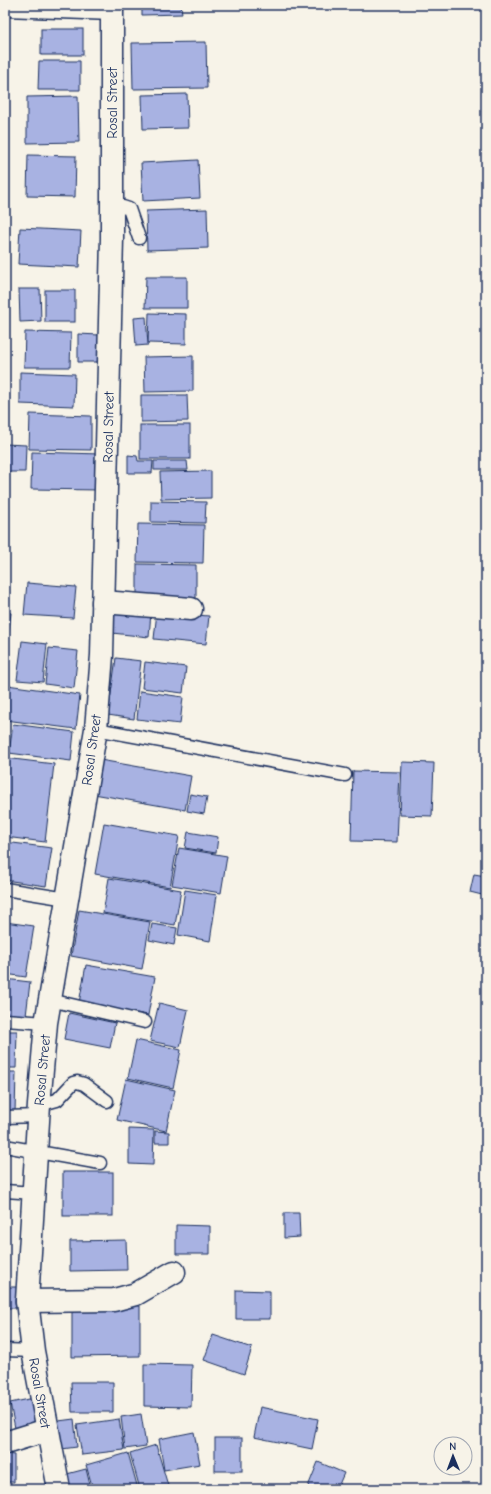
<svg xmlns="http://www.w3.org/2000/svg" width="491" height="1494" font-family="'Comic Neue',sans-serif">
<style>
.building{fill:#a8b2e2;stroke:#1b2f5e}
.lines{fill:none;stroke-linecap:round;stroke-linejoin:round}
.service-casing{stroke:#1b2f5e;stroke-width:15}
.minor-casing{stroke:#1b2f5e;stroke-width:25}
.service{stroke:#f7f3e8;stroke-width:12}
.minor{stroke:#f7f3e8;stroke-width:22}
.labels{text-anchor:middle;stroke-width:3;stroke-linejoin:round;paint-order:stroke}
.street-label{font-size:14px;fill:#1b2f5e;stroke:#f7f3e8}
</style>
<rect width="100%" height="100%" fill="#f7f3e8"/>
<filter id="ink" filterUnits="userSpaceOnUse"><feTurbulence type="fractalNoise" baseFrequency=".025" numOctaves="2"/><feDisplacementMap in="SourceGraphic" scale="8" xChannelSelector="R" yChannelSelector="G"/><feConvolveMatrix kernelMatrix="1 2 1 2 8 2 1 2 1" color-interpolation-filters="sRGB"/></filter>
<g filter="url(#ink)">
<g class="building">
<path d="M142 5H181L182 14 142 15Z"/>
<rect x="41" y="29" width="42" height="26"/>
<path d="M206 42 207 88 133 89 132 43Z"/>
<path d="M39 61H80V90H38Z"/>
<path d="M187 94 188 128 143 129 142 95Z"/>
<path d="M78 96 79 142 27 143V97Z"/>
<path d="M28 155 76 156 75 197 27 196Z"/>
<path d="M198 160 200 198 143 201 141 163Z"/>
<path d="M207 209 208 248 147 250 146 211Z"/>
<path d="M20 228 81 231 79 267 18 264Z"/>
<path d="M146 277H187V308H145Z"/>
<path d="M19 289H40L41 321 20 322Z"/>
<rect x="45" y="290" width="30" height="32"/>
<path d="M149 313 186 314V344L148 343Z"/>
<path d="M146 317 148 345 136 346 134 318Z"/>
<path d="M25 332 71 333 70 367H24Z"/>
<path d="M78 334 99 335 98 362H78Z"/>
<path d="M193 356V391L145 392 144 357Z"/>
<path d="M20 372 75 374 74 406 20 404Z"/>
<path d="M141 395H187L188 421 141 422Z"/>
<path d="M30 414 91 416V450L29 449Z"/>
<rect x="140" y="425" width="50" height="34"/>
<path d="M5 444 26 445 25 472H5Z"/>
<path d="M32 452 100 454 99 490 31 489Z"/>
<path d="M128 455 137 456 138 461H153L152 473H128Z"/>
<path d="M154 461H187L188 470H154Z"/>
<path d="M211 471V498L161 499 160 472Z"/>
<path d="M151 501 206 502 205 523 151 522Z"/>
<path d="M138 524 204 525 203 563 137 562Z"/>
<path d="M137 564 196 565V600L137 599Z"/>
<path d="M27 583 76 587 73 618 24 615Z"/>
<path d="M114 608 151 612 149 637 112 633Z"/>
<path d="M5 612 11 613 5 662Z"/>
<path d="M157 612 209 616 206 644 154 639Z"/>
<path d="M22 641 47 644 43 682 17 680Z"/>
<path d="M49 648 78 651 74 688 45 684Z"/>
<path d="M116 658 141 661 134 719 108 715Z"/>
<path d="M145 662 186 667 183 693 142 688Z"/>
<path d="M7 685 80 695 76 729 5 720Z"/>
<path d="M140 691 183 697 180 724 137 719Z"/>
<path d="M13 724 74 732 71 761 9 753Z"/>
<path d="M5 758 54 764 45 842 5 837Z"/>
<path d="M100 760 191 776 185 810 94 794Z"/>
<path d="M402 762 434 763 432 816 400 815Z"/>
<path d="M353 771 400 772 397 842 351 841Z"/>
<path d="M190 794 207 797 204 814 187 811Z"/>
<path d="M104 823 179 836 170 887 95 874Z"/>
<path d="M188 832 218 837 216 853 185 848Z"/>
<path d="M5 842 52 848 46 886 5 880Z"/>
<path d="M179 848 227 856 221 893 172 885Z"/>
<path d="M474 874 486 876V896L470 892Z"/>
<path d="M109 878 181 890 175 925 103 913Z"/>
<path d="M185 890 217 895 210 941 178 935Z"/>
<path d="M79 910 150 922 142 969 71 956Z"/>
<path d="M5 922 34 926 26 977 5 974Z"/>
<path d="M152 924 177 928 174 945 149 940Z"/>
<path d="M86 965 155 977 148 1015 79 1003Z"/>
<path d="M5 979 30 982 26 1016 5 1013Z"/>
<path d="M159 1003 188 1010 180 1047 150 1041Z"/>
<path d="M69 1013 115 1023 110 1048 64 1039Z"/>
<path d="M5 1031H17L16 1068H5Z"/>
<path d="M136 1040 181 1050 173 1088 128 1078Z"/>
<path d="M5 1072H16L15 1113H5Z"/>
<path d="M126 1079 175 1090 166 1131 117 1120Z"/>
<path d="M129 1129 154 1130 153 1165 129 1164Z"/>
<path d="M155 1131 169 1132V1143H155Z"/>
<rect x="63" y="1172" width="50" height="44"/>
<path d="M284 1213H299L300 1237 284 1238Z"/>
<path d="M176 1225 210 1226V1254H176Z"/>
<path d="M126 1240 127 1270 70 1271V1241Z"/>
<rect x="5" y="1287" width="14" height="21"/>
<path d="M236 1290 270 1291V1319H236Z"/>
<path d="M140 1306V1356L72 1357V1307Z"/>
<path d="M213 1335 252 1348 244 1374 204 1360Z"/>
<path d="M144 1364 192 1365 191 1407 144 1406Z"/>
<path d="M71 1382H113V1412H72Z"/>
<path d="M34 1398 40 1428 16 1433 10 1403Z"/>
<path d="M260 1407 318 1419 312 1449 254 1437Z"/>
<path d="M141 1414 146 1446 125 1449 121 1417Z"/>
<path d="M74 1419 77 1447 54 1450 51 1422Z"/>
<path d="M119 1419 124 1450 82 1455 77 1425Z"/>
<path d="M194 1432 200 1464 164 1470 159 1439Z"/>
<rect x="215" y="1438" width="27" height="33"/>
<path d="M156 1445 169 1489H140L130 1453Z"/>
<path d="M128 1453 138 1489H93L86 1465Z"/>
<path d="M5 1454 14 1455V1482H5Z"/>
<path d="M318 1462 344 1473 337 1489H307Z"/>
<path d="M86 1469 91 1489H67L63 1475Z"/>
</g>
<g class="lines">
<defs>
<g id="service">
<path d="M5 10 112 14"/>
<path d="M112 208 123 207 129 209 139 238"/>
<path d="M96 729 345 775"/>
<path d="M5 889 67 899"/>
<path d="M50 1000 145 1022"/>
<path d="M5 1020 46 1023"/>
<path d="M39 1105 57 1100 73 1083 77 1082 84 1084 107 1101"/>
<path d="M5 1117 39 1116"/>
<path d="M5 1146 100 1163"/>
<path d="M5 1191 34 1193"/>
<path d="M5 1350 33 1351"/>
</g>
<g id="minor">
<path d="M103 602 191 609"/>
<path d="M27 1301 114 1300 136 1294 174 1272"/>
<path d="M5 1443 47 1430"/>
<path d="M59 1489 33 1351 27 1301 39 1105 46 1023 96 729 102 655 112 238V5"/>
</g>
</defs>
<use href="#service" class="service-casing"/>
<use href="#minor" class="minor-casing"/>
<use href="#service" class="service"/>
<use href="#minor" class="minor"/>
</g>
</g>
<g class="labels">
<g class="street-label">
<text transform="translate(112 103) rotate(-90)" y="5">Rosal Street</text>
<text transform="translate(108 427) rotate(-89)" y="5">Rosal Street</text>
<text transform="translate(91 750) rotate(-82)" y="5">Rosal Street</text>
<text transform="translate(42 1070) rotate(-85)" y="5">Rosal Street</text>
<text transform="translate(40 1393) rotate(80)" y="5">Rosal Street</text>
</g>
</g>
<rect width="491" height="1494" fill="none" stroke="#f7f3e8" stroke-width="20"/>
<rect x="10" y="10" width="471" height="1474" fill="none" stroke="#1b2f5e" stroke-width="1.5" filter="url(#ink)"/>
<g transform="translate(453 1456) rotate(359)"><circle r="19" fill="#f7f3e8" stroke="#9fa5b1"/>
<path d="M0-3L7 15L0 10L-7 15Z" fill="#1b2f5e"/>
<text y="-6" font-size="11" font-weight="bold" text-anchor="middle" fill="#1b2f5e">N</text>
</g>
</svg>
